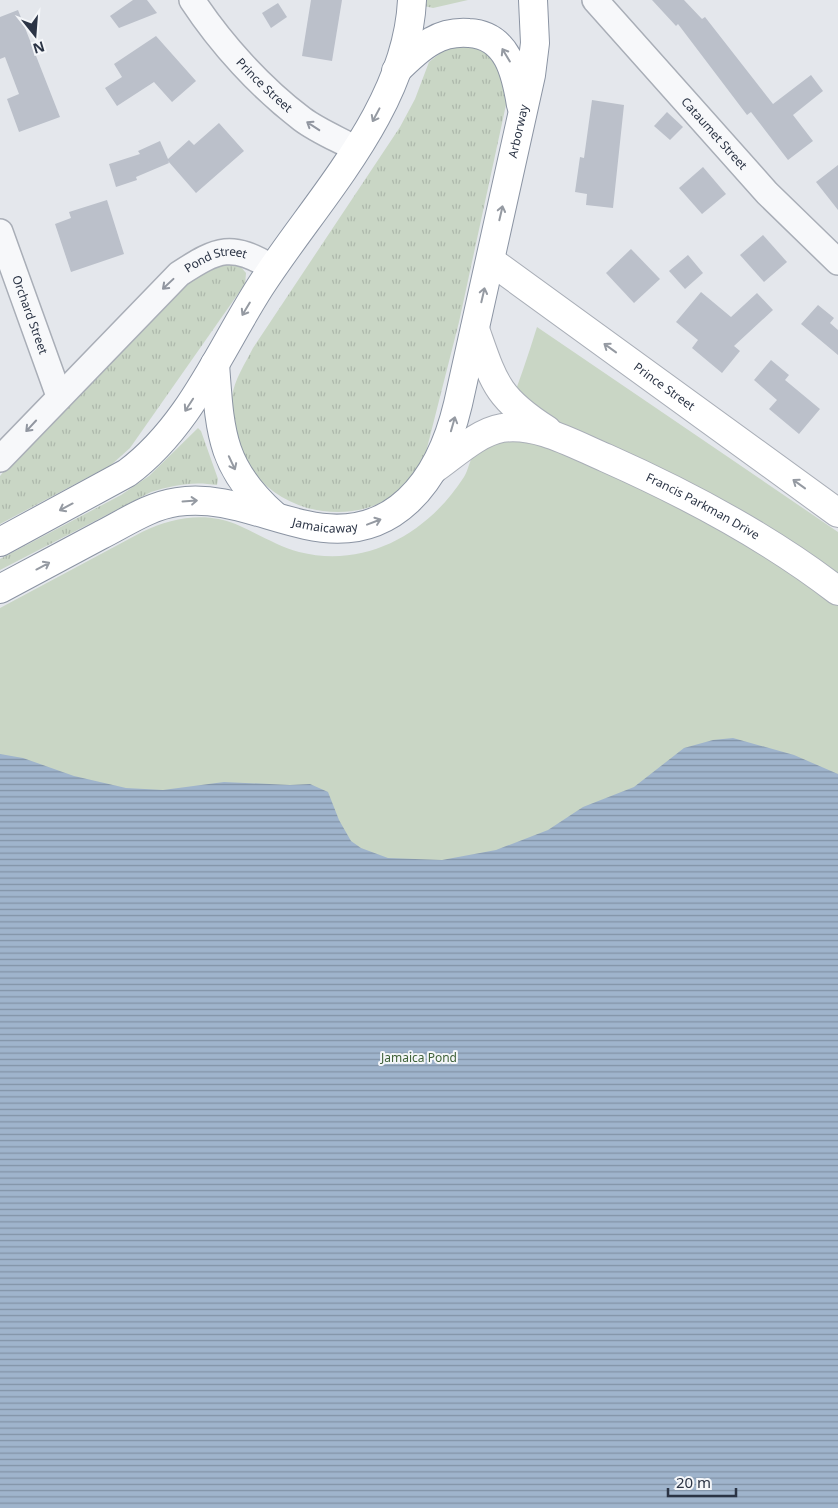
<svg xmlns="http://www.w3.org/2000/svg" width="838" height="1508" font-family="'Noto Sans',sans-serif">
<style>
.grass{fill:url(#grass-tufts)}
.green{fill:#c9d6c5}
.water{fill:url(#water-rules)}
.building{fill:#bbc0ca}
.lines{fill:none;stroke-linecap:round;stroke-linejoin:round}
.street-casing{stroke:#a9aeb7;stroke-width:28}
.secondary-casing{stroke:#a9aeb7;stroke-width:30}
.highway-casing{stroke:#8b94a3;stroke-width:30}
.street{stroke:#f7f8fa;stroke-width:25}
.secondary{stroke:#fff;stroke-width:28}
.highway{stroke:#fff;stroke-width:28}
.oneway{stroke:#959aa2}
.oneway2{stroke:#9196a0}
.labels{text-anchor:middle;stroke-width:4;stroke-linejoin:round;paint-order:stroke}
.street-label{font-size:12px;fill:#2b3445;stroke:#f4f6f9}
.park-label{font-size:12px;fill:#3f6138;stroke:#f4f6f9}
</style>
<defs>
<pattern id="grass-tufts" width="24" height="20" patternUnits="userSpaceOnUse" patternTransform="scale(1.25)"><rect width="24" height="20" fill="#c9d6c5"/><path d="M3 7l-1-3M5 7V3M7 7l1-3M15 17l-1-3M17 17v-4M19 17l1-3" fill="none" stroke="#adb8ab"/></pattern>
<pattern id="water-rules" width="6" height="5" patternUnits="userSpaceOnUse" patternTransform="scale(1.25)"><rect width="6" height="5" fill="#9fb4cc"/><path d="M0 2.5h6" fill="none" stroke="#8293a7"/></pattern>
</defs>
<rect width="100%" height="100%" fill="#e4e7ec"/>
<g class="grass">
<path d="M424 0H468L433 8 424 6Z"/>
<path d="M463 46C497 51 496 63 509 91L459 322 426 452C421 464 415 480 404 488 347 537 250 508 235 431 233 420 230 409 232 397 234 380 245 364 253 348L400 127 415 99 429 62 444 50Z"/>
<path d="M227 263 241 267 246 273 245 284 130 448 111 465 0 524V476L9 465 169 299 201 272Z"/>
<path d="M198 428 201 431 218 479 217 485C193 481 173 485 151 492L0 570V559L121 495 149 476Z"/>
</g>
<path class="green" d="M537 327 838 532V1508H0V608L142 532C174 517 207 511 240 526 260 535 278 546 299 552 366 569 428 533 464 477 468 471 469 462 473 456 478 449 489 447 494 440 499 435 501 426 504 420 517 389 527 359 537 327Z"/>
<path class="water" d="M733 738 794 755 838 774V1508H0V754L23 758 74 776 126 788 163 790 224 782 290 785 310 784 328 792 339 820 351 841 361 848 388 858 442 860 496 850 548 830 583 807 634 787 684 748 713 740Z"/>
<g class="building">
<path d="M133 0H147L157 13 119 28 110 16Z"/>
<path d="M311 0H342L332 61 302 56Z"/>
<path d="M652 0H684L702 19 705 17 773 104 811 75 823 91 793 115 813 141 788 160 751 112 747 115 678 24 676 26Z"/>
<path d="M278 3 287 17 271 28 262 13Z"/>
<path d="M18 10 60 117 19 132 7 99 19 94 5 57 0 59V17Z"/>
<path d="M156 36 196 81 172 102 154 82 117 106 105 88 122 77 114 64Z"/>
<path d="M592 100 624 105 613 208 586 205 587 194 575 192 580 157 584 158Z"/>
<path d="M667 112 683 127 670 140 654 126Z"/>
<path d="M219 123 244 151 196 193 168 161 169 163 136 177 137 180 116 187 109 164 140 154 138 151 160 141 168 159 189 140 194 145Z"/>
<path d="M838 165V210L816 182Z"/>
<path d="M703 167 726 194 702 214 679 188Z"/>
<path d="M107 200 124 254 71 272 55 224 71 218 69 212Z"/>
<path d="M763 235 787 262 764 282 740 255Z"/>
<path d="M631 249 660 279 634 303 606 273Z"/>
<path d="M688 255 703 273 685 289 669 271Z"/>
<path d="M701 292 731 317 757 293 773 310 734 346 740 351 722 373 692 348 698 340 676 322Z"/>
<path d="M818 305 834 318 830 323 838 330V355L801 324Z"/>
<path d="M771 360 789 375 785 380 820 409 799 434 769 409 777 400 754 380Z"/>
</g>
<g class="lines">
<defs>
<g id="street">
<path id="s1" d="M192 0C221 44 260 87 302 119 318 131 338 139 356 149"/>
<path id="s2" d="M595 0 767 193 838 262"/>
<path id="s3" d="M0 232 59 396"/>
<path id="s4" d="M0 459 179 274C219 248 231 243 273 268"/>
</g>
<g id="secondary">
<path id="s5" d="M491 261 838 513"/>
<path d="M475 329C494 383 497 398 547 430"/>
<path id="s6" d="M434 469C453 456 478 432 502 428 538 423 573 444 606 458 687 494 768 537 838 591"/>
</g>
<g id="highway">
<path d="M396 71C407 60 419 48 432 41 444 34 456 32 469 33 508 35 516 74 521 105"/>
<path d="M215 364C220 431 220 467 274 515"/>
<path d="M0 542 127 473C190 426 219 351 260 287 316 200 407 109 412 0"/>
<path id="s7" d="M0 589C34 571 67 553 101 535 125 523 149 506 177 502 222 495 263 516 306 525 394 545 440 480 458 404L531 75 535 43 533 0"/>
</g>
</defs>
<use href="#street" class="street-casing"/>
<use href="#secondary" class="secondary-casing"/>
<use href="#highway" class="highway-casing"/>
<use href="#street" class="street"/>
<use href="#secondary" class="secondary"/>
<use href="#highway" class="highway"/>
</g>
<defs><path id="oneway-shaft" d="M-6 0H5M1.5-3L5.5 0L1.5 3" fill="none" stroke-width="1.6" stroke-linecap="round" stroke-linejoin="round" transform="scale(1.25)"/></defs>
<g class="oneway">
<use href="#oneway-shaft" transform="translate(506 55) rotate(-121)"/>
<use href="#oneway-shaft" transform="translate(376 115) rotate(118)"/>
<use href="#oneway-shaft" transform="translate(501 213) rotate(-77)"/>
<use href="#oneway-shaft" transform="translate(483 295) rotate(-77)"/>
<use href="#oneway-shaft" transform="translate(246 309) rotate(121)"/>
<use href="#oneway-shaft" transform="translate(610 348) rotate(-144)"/>
<use href="#oneway-shaft" transform="translate(189 405) rotate(123)"/>
<use href="#oneway-shaft" transform="translate(453 424) rotate(-74)"/>
<use href="#oneway-shaft" transform="translate(232 463) rotate(65)"/>
<use href="#oneway-shaft" transform="translate(799 484) rotate(-144)"/>
<use href="#oneway-shaft" transform="translate(190 501) rotate(-4)"/>
<use href="#oneway-shaft" transform="translate(66 507) rotate(152)"/>
<use href="#oneway-shaft" transform="translate(374 522) rotate(-21)"/>
<use href="#oneway-shaft" transform="translate(43 566) rotate(-28)"/>
</g>
<g class="oneway2">
<use href="#oneway-shaft" transform="translate(313 126) rotate(-147)"/>
<use href="#oneway-shaft" transform="translate(168 284) rotate(137)"/>
<use href="#oneway-shaft" transform="translate(31 426) rotate(133)"/>
</g>
<g class="labels">
<g class="street-label">
<text dy="4" stroke="none"><textPath href="#s1" startOffset="112">Prince Street</textPath></text>
<text dy="4" stroke="none"><textPath href="#s7" startOffset="829">Arborway</textPath></text>
<text dy="4" stroke="none"><textPath href="#s2" startOffset="179">Cataumet Street</textPath></text>
<text dy="4" stroke="none"><textPath href="#s4" startOffset="298">Pond Street</textPath></text>
<text dy="4" stroke="none"><textPath href="#s3" startOffset="88">Orchard Street</textPath></text>
<text dy="4" stroke="none"><textPath href="#s5" startOffset="214">Prince Street</textPath></text>
<text dy="4" stroke="none"><textPath href="#s6" startOffset="298">Francis Parkman Drive</textPath></text>
<text dy="4" stroke="none"><textPath href="#s7" startOffset="349">Jamaicaway</textPath></text>
</g>
<g class="park-label">
<text x="419" y="1062">Jamaica Pond</text>
</g>
</g>
<g transform="translate(35 35) rotate(163)" stroke="#f4f6f9" stroke-width="4" paint-order="stroke">
<path d="M0-4L9 19L0 12L-9 19Z" fill="#2b3445"/>
<text y="-8" font-size="14" font-weight="bold" text-anchor="middle" fill="#2b3445">N</text>
</g>
<path d="M668 1488v8h68v-8" fill="none" stroke="#2b3445" stroke-width="2.5"/>
<text x="676" y="1488" font-size="15" fill="#2b3445" stroke="#f4f6f9" stroke-width="4" paint-order="stroke">20 m</text>
</svg>
